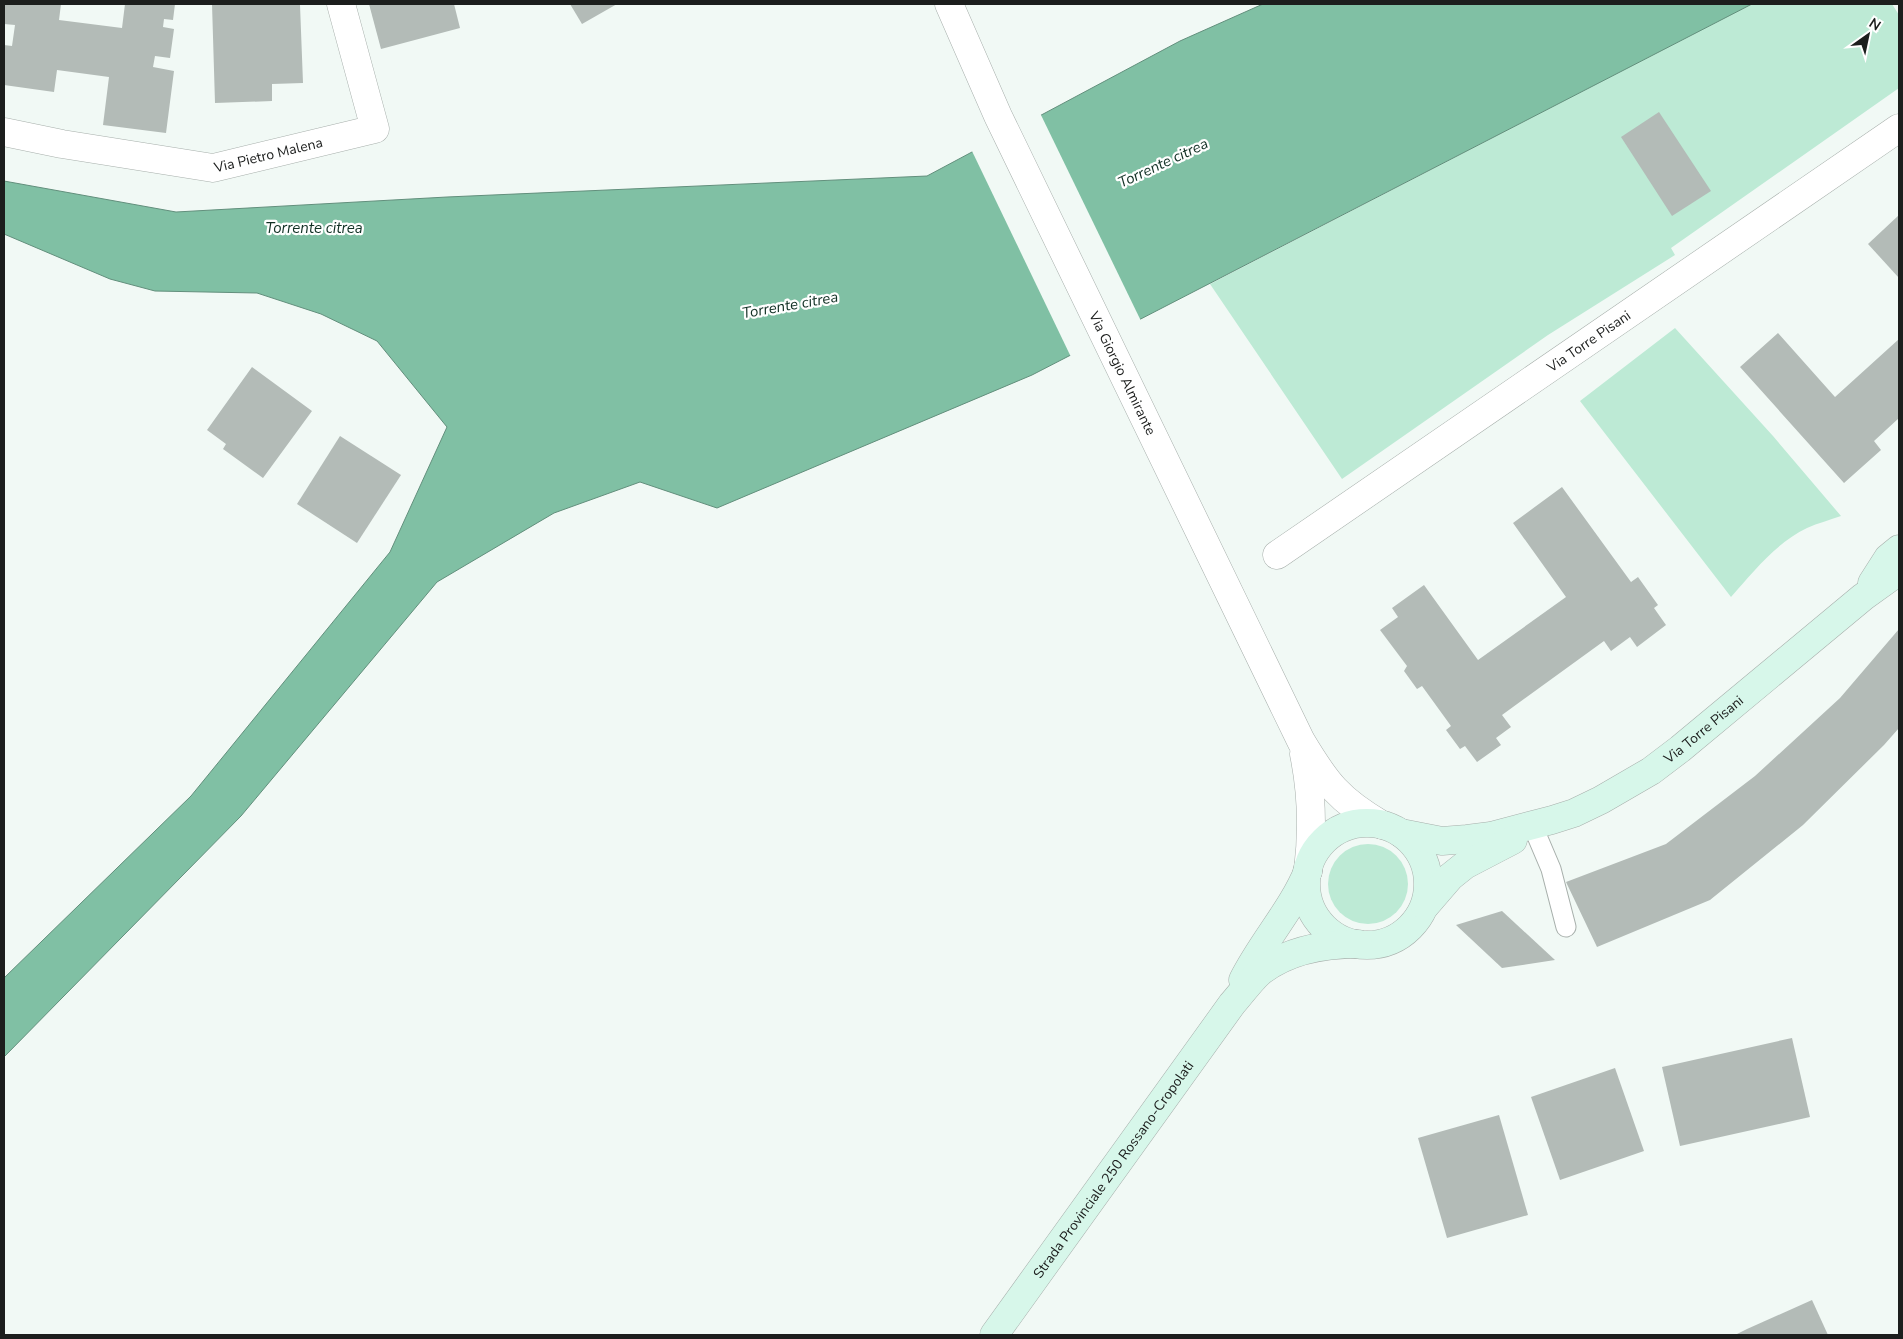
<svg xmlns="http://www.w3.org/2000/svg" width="1903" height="1339" font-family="'Nunito Sans',sans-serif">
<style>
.green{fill:#bdead5}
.water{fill:#80c0a4;stroke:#628f7c}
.pier{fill:#f1f9f5}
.building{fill:#b3bbb7}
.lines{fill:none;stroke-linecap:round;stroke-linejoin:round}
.service-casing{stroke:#a7afab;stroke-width:21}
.minor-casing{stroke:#a7afab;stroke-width:29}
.tertiary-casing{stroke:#a7afab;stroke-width:29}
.secondary-casing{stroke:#a7afab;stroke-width:29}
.service{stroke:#fff;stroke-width:19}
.minor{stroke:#fff;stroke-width:28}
.tertiary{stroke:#fff;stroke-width:28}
.secondary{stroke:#d7f7ea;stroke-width:28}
.labels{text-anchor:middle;stroke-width:4.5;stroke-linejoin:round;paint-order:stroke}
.street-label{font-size:14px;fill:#1c1e1d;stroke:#fff}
.water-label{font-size:15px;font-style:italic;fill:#113024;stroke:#fff}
</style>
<rect width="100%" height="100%" fill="#f1f9f5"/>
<g class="green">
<path d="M1751 4H1892L1899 15V88L1671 248 1675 255 1548 335 1342 479 1210 284Z"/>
<path d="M1675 328 1773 436 1841 516C1830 520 1818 523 1807 528 1776 543 1753 572 1731 597L1580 401Z"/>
<circle cx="1368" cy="884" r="40"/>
</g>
<path class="water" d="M1263 4H1752L1032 375 717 508 640 482 554 513 437 582 241 816 4 1057V978L191 796 390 552 447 427 377 341 321 314 257 293 155 291 110 279 4 234V181L176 212 447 197 927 176 1180 41Z"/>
<path class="pier" d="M1040 113 1141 321 1071 357 971 149Z"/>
<g class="building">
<path d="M4 4H61L59 20 122 28 125 4H175L173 20 164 19 163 27 174 29 170 58 155 56 153 67 174 71 166 133 103 125 109 77 57 70 54 92 4 85V45L12 46 15 25 4 24Z"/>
<path d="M212 4 300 5 303 83 272 84V101L215 103Z"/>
<path d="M369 4H454L460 28 381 49Z"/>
<path d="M570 4H617L582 24Z"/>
<path d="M1659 112 1711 191 1672 216 1621 137Z"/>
<path d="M1899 215V278L1868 244Z"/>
<path d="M1778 333 1835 397 1899 339V418L1874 441 1881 450 1844 483 1740 367Z"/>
<path d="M252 367 312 411 263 478 223 449 226 444 207 430Z"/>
<path d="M340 436 401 475 357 543 297 504Z"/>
<path d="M1562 487 1631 582 1638 577 1658 605 1654 608 1666 625 1637 647 1630 637 1611 651 1604 641 1502 715 1511 727 1496 738 1501 745 1477 762 1465 746 1460 749 1446 730 1451 726 1422 686 1417 689 1404 671 1407 666 1380 630 1398 617 1392 608 1424 585 1478 660 1566 597 1513 523Z"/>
<path d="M1899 629V728L1884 745 1803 825 1710 900 1597 947 1566 882 1666 844 1755 776 1840 698Z"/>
<path d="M1502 911 1555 960 1502 968 1456 925Z"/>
<path d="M1792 1038 1810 1117 1680 1146 1662 1067Z"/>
<path d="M1615 1068 1644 1151 1560 1180 1531 1097Z"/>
<path d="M1499 1115 1528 1215 1447 1238 1418 1138Z"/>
<path d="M1812 1300 1828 1335H1735L1747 1329Z"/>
</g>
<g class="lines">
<defs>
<path id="service" d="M1534 829 1551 869 1566 927"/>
<g id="minor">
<path id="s1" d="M4 132 62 144 213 168 375 129 341 4"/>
<path id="s2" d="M1277 555 1899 128"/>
</g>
<g id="tertiary">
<path id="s3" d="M949 4 998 116 1301 741C1326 783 1339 800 1382 825"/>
<path d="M1304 754C1312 793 1313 831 1308 871"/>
</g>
<g id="secondary">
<path d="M1872 583 1888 558 1899 549"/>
<circle cx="1367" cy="884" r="61"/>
<path id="s4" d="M1401 833 1442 841 1467 839 1491 836 1552 820 1574 813 1601 800 1651 771 1680 749 1863 597 1899 571"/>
<path d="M1425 906 1450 877 1465 865 1513 840"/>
<path d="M1243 980C1262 942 1292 910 1308 871"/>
<path id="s5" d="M994 1335 1232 1004C1241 994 1250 981 1260 972 1288 950 1324 944 1358 944"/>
</g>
</defs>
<use href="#service" class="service-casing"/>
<use href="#minor" class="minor-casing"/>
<use href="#tertiary" class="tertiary-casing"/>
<use href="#secondary" class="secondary-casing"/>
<use href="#service" class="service"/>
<use href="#minor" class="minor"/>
<use href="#tertiary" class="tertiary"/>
<use href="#secondary" class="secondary"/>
</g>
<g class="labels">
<g class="street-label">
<text dy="5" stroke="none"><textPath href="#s1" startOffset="269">Via Pietro Malena</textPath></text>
<text dy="5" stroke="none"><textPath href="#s2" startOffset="378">Via Torre Pisani</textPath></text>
<text dy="5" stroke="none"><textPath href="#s3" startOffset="408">Via Giorgio Almirante</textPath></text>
<text dy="5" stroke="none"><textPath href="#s4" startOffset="332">Via Torre Pisani</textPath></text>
<text dy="5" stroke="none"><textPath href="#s5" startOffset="204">Strada Provinciale 250 Rossano-Cropolati</textPath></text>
</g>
<g class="water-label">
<text transform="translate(1163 163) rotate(-25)" y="5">Torrente citrea</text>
<text x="314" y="233">Torrente citrea</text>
<text transform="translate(790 305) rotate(-10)" y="5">Torrente citrea</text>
</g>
</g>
<rect width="1903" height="1339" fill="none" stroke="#1c1e1d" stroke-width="10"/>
<g transform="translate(1868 35) rotate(33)" stroke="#ffffff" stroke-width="4" paint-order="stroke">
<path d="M0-4L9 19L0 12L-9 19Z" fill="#1c1e1d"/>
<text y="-8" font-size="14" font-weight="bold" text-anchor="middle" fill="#1c1e1d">N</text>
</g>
</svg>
